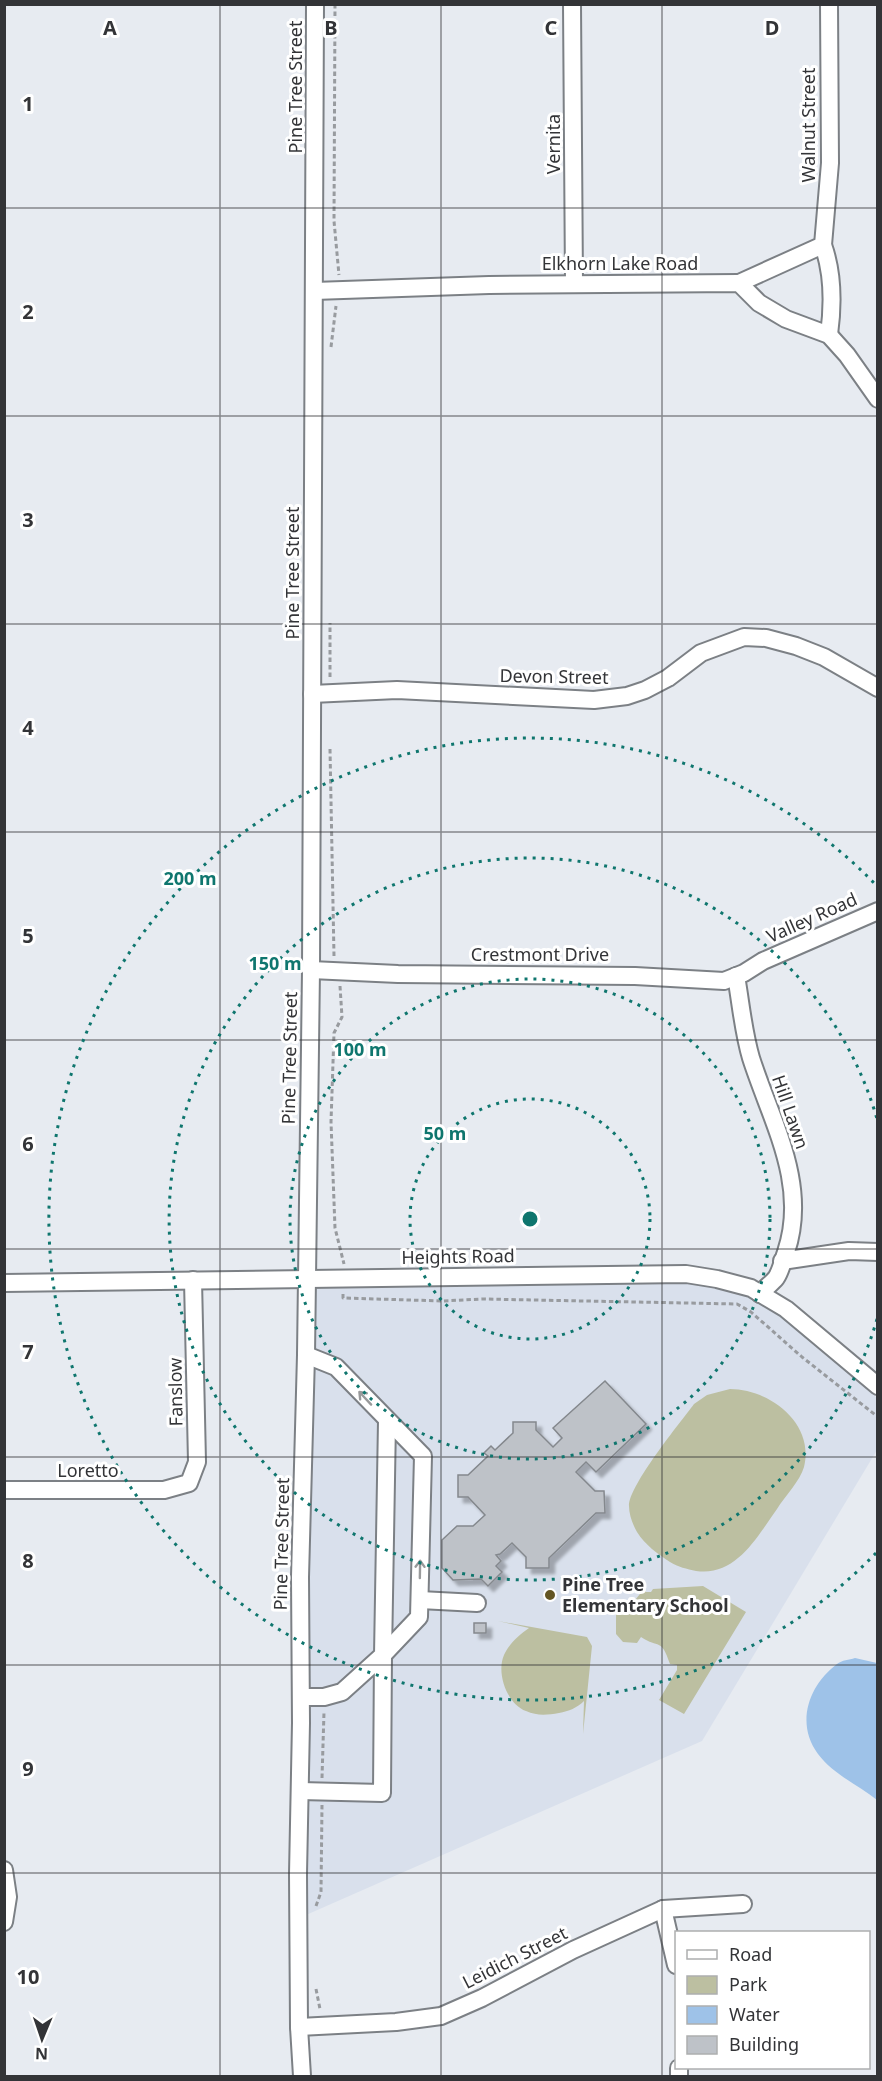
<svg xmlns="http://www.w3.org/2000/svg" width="882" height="2081" font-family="'Noto Sans',sans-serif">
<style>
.built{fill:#d9e0ec}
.green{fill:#bcbfa1}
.water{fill:#9ec2e8}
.building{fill:#bec2c8;stroke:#84888d;stroke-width:1.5;filter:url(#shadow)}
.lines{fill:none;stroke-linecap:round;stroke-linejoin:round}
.minor-casing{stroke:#7c8085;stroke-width:20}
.path{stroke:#989b9f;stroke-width:3;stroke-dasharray:4.5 3;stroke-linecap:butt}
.minor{stroke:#fff;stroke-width:16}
.oneway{stroke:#999a9b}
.grid{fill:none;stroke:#333437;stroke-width:1.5;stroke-opacity:0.55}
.ring{fill:none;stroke:#0f766e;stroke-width:3;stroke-dasharray:3 6}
.poi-dot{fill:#645623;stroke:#fff;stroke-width:2}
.labels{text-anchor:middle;stroke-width:6;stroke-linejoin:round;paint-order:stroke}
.street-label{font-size:18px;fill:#333437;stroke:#fff}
.poi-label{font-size:18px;font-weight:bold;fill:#333437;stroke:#fff;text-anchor:start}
.grid-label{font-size:20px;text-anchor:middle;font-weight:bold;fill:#333437;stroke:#fff;stroke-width:6;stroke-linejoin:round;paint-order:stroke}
.centre{fill:#0f766e;stroke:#fff;stroke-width:3}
.ring-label{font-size:18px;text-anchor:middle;font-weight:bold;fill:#0f766e;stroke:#fff;stroke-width:6;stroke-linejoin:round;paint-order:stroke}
</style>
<defs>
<filter id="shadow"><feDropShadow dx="5.5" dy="5.5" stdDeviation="1.5" flood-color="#0004"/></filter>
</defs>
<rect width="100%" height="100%" fill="#e7ebf1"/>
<path class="built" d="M703 1284 744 1292 781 1312 877 1398V1450L702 1741 306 1915 312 1285Z"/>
<g class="green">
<path d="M730 1389C769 1389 815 1423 804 1467 800 1481 785 1496 777 1509 757 1537 736 1577 696 1571 687 1569 678 1567 670 1562 658 1554 645 1545 637 1532 633 1525 629 1515 629 1506 629 1485 680 1423 694 1404L707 1395Z"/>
<path d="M703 1586 746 1612 684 1714 659 1700 677 1670V1665L670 1664C661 1637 659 1649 641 1637L637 1643 623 1642 616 1634V1609L631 1605 644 1589 646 1592H651L653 1589Z"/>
<path d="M498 1621 587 1637 592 1646 583 1734 584 1701C577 1708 569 1711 559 1713 547 1715 537 1716 526 1711 507 1704 496 1673 504 1655 509 1644 520 1634 529 1628Z"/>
</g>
<path class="water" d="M855 1658 877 1663V1800C858 1785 833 1774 818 1754 795 1723 809 1685 837 1664 842 1660 849 1660 855 1658Z"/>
<g class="building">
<path d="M605 1381 646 1424 596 1472 586 1462 576 1472 595 1491H604L605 1513H596L549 1558V1568H526V1557L512 1543 500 1554 496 1555 501 1561 496 1566 502 1572 488 1586 481 1579 453 1580 442 1568V1540L457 1526H473L485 1515 468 1497H458V1475H468L488 1456 484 1453 491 1446 495 1450 513 1433V1422H536V1430L553 1447 562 1438 553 1428Z"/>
<rect x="474" y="1623" width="12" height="10"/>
</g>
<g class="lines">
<defs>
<g id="minor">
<path d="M572 4 574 284"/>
<path d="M823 245C833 273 833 306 829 335"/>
<path d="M739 283 823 245 830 163 829 4"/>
<path d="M314 291 489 285 739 283 759 303 786 319 829 335 847 355 878 399"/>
<path d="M312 694 397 690 594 700 627 696 645 690 668 678 701 653 744 637 766 638 796 646 824 657 878 688"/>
<path d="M311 970 398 974 635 976 724 981 744 973 763 961 878 911"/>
<path d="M736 976C741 1004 743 1031 751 1058 771 1121 809 1184 786 1252 783 1260 781 1271 776 1278 772 1283 765 1288 760 1294"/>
<path d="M782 1261 849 1251 878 1252"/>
<path d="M4 1283 686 1274 717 1279 751 1288 786 1309 878 1386"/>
<path d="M4 1490H164L189 1483 197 1462 193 1280"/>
<path d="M420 1600 477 1603"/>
<path d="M301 1697H324L342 1692 383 1655 387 1421"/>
<path d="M300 1791 382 1793 383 1655 419 1617 423 1456 336 1367 306 1355"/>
<path d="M4 1870 8 1897 4 1922"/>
<path d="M663 1909 676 1965"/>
<path d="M299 2027 396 2022 441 2016 482 1998 573 1950 663 1909 743 1904"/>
<path d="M679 2068V2076"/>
<path d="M302 2076 299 2027 298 1874 301 1723 300 1577 306 1355 311 970 315 4"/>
</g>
</defs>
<use href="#minor" class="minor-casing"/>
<g class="path">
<path d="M335 4 334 221 339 275"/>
<path d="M331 347 336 306"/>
<path d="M330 677V623"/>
<path d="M330 749 334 956"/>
<path d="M340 986 342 1017 334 1033 331 1122 335 1228 344 1264"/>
<path d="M343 1294V1298L443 1301 483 1299 737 1304 751 1312 802 1357 878 1417"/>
<path d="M322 1778 324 1712"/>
<path d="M316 1906 321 1892 322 1805"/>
<path d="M316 1989 320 2009"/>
</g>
<use href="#minor" class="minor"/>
</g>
<defs><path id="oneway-shaft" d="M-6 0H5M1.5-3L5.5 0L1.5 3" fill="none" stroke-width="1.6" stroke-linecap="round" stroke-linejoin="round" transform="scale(1.5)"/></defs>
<g class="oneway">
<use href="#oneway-shaft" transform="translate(365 1398) rotate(-133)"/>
<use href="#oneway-shaft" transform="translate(420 1569) rotate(-89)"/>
</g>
<path class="grid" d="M220 4V2076M441 4V2076M662 4V2076M4 208H878M4 416H878M4 624H878M4 832H878M4 1040H878M4 1249H878M4 1457H878M4 1665H878M4 1873H878"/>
<g class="ring">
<circle cx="530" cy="1219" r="120"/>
<circle cx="530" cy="1219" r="240"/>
<path d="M877 1319A361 361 0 1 1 877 1119"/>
<path d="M876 1553A481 481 0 1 1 876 885"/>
</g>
<circle class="poi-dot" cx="550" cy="1595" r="6"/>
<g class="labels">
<g class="street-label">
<text transform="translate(296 87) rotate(-90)" y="6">Pine Tree Street</text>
<text transform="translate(809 125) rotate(-90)" y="6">Walnut Street</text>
<text transform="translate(554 144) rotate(-90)" y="6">Vernita</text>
<text x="620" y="270">Elkhorn Lake Road</text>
<text transform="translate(293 573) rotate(-90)" y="6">Pine Tree Street</text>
<text transform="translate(554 677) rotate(1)" y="6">Devon Street</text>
<text transform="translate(812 918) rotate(-24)" y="6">Valley Road</text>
<text x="540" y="961">Crestmont Drive</text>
<text transform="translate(290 1058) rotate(-89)" y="6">Pine Tree Street</text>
<text transform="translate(790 1112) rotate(71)" y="6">Hill Lawn</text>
<text transform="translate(458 1257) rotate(-1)" y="6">Heights Road</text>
<text transform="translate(176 1392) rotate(-91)" y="6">Fanslow</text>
<text x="88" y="1477">Loretto</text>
<text transform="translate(282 1544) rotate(-89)" y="6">Pine Tree Street</text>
<text transform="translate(515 1958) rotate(-27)" y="6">Leidich Street</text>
</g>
<g class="poi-label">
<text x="562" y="1591">Pine Tree<tspan x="562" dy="21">Elementary School</tspan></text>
</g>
</g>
<g class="grid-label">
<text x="110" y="35">A</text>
<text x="331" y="35">B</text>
<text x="551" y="35">C</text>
<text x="772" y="35">D</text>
<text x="28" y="111">1</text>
<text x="28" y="319">2</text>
<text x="28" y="527">3</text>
<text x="28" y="735">4</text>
<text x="28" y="943">5</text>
<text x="28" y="1151">6</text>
<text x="28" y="1359">7</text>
<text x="28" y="1568">8</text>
<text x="28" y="1776">9</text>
<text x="28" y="1984">10</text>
</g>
<circle cx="530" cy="1219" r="9" class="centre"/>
<g class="ring-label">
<text x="190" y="885">200 m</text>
<text x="275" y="970">150 m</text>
<text x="360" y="1056">100 m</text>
<text x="445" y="1140">50 m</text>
</g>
<rect width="882" height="2081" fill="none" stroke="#333437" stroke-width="12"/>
<rect x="675" y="1931" width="195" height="138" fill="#ffffff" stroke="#adaeaf" stroke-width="1.5"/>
<rect x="687" y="1950" width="30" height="9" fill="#ffffff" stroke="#adaeaf" stroke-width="1.5"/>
<text x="729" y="1961" font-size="18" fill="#333437">Road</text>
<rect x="687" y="1976" width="30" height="18" fill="#bcbfa1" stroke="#adaeaf" stroke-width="1.5"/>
<text x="729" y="1991" font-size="18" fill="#333437">Park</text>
<rect x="687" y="2006" width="30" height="18" fill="#9ec2e8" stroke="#adaeaf" stroke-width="1.5"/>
<text x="729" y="2021" font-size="18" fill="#333437">Water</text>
<rect x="687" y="2036" width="30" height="18" fill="#bec2c8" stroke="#adaeaf" stroke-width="1.5"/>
<text x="729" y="2051" font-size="18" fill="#333437">Building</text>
<g transform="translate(42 2039) rotate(182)" stroke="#ffffff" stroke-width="4.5" paint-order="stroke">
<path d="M0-4.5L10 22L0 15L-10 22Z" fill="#333437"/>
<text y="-9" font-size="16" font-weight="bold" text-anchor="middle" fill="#333437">N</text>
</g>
</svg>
